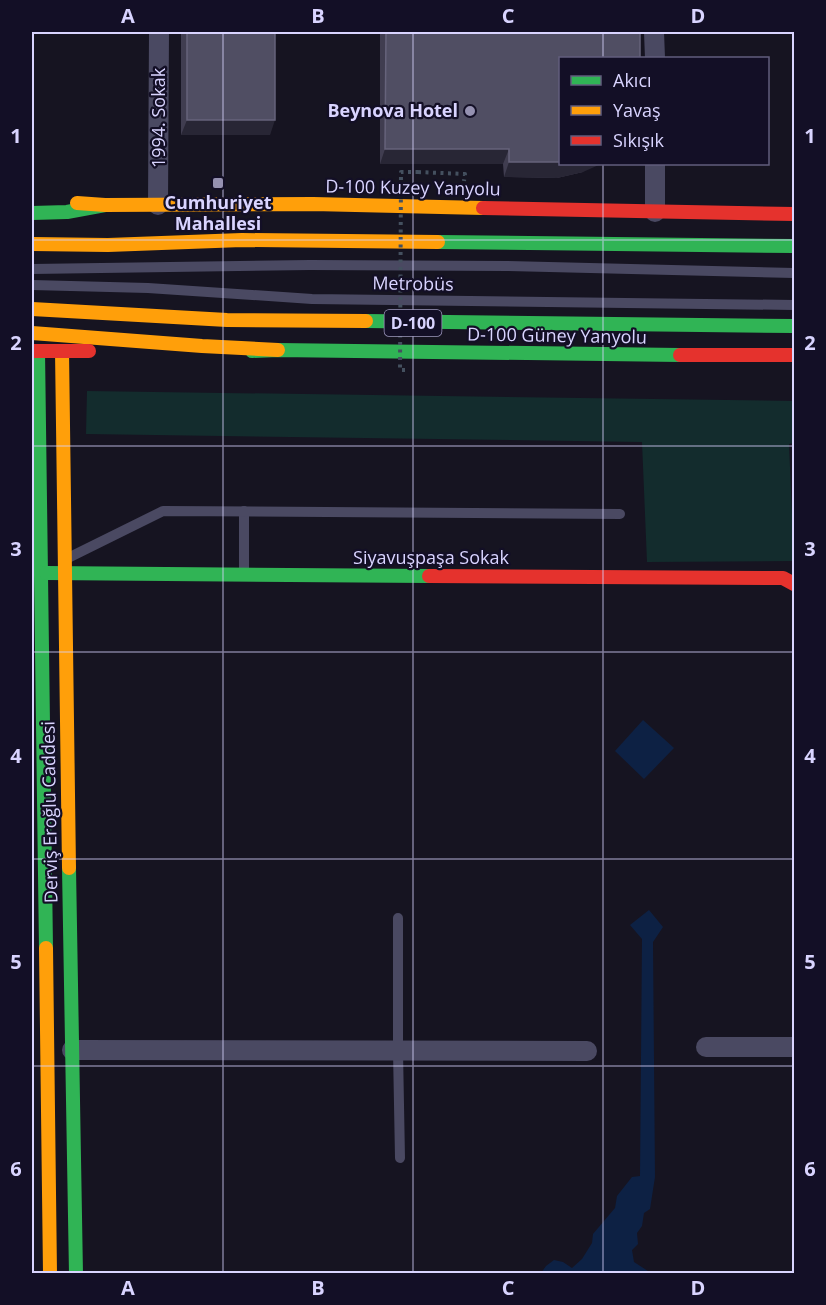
<svg xmlns="http://www.w3.org/2000/svg" width="826" height="1305" font-family="'Open Sans',sans-serif">
<style>
.green{fill:#132c2d}
.water{fill:#0d2144}
.lines{fill:none;stroke-linecap:round;stroke-linejoin:round}
.path{stroke:#44505f;stroke-width:4;stroke-dasharray:3 4.5;stroke-linecap:butt}
.lane{stroke:#4a4962;stroke-width:10}
.street{stroke:#4a4962;stroke-width:20}
.fast{stroke:#30b455;stroke-width:14}
.slow{stroke:#ff9f0a;stroke-width:14}
.jam{stroke:#e5322d;stroke-width:14}
.path-bridge{stroke:#44505f;stroke-width:4;stroke-dasharray:3 4.5;stroke-linecap:butt}
.wall{fill:#403d50}
.shaded-wall{fill:#282635}
.building{fill:#504e63;stroke:#66637b;stroke-width:1.5}
.grid{fill:none;stroke:#d9d4ff;stroke-width:1.5;stroke-opacity:0.55}
.poi-dot{fill:#9591b1;stroke:#130f26;stroke-width:2}
.labels{text-anchor:middle;stroke-width:4.5;stroke-linejoin:round;paint-order:stroke}
.shield{fill:#130f26;stroke:#9e99be;stroke-width:1.5}
.shield-label{font-size:16px;font-weight:bold;fill:#d9d4ff}
.poi-label{font-size:18px;font-weight:bold;fill:#d9d4ff;stroke:#130f26;text-anchor:end}
.street-label{font-size:18px;fill:#d9d4ff;stroke:#130f26}
.neatline{fill:none;stroke:#d9d4ff;stroke-width:2}
.grid-label{font-size:20px;text-anchor:middle;font-weight:bold;fill:#d9d4ff}
</style>
<rect width="100%" height="100%" fill="#161421"/>
<path class="green" d="M87 391 794 401V443L789 444 794 561 647 562 642 442 86 434Z"/>
<g class="water">
<path d="M643 720 674 748 644 779 615 751Z"/>
<path d="M649 910 663 927 653 942 655 1177 650 1209 644 1213 642 1226 637 1233 638 1244 632 1250 634 1262 651 1273H541L546 1266 554 1260 563 1262 572 1268 582 1259 592 1243 593 1234 615 1208 617 1196 632 1177 640 1176 642 939 630 925Z"/>
</g>
<g class="lines">
<path class="path" d="M418 172 465 174 464 181"/>
<g class="lane">
<path d="M32 269 310 265 508 266 794 273"/>
<path d="M32 285 148 288 312 299 794 305"/>
<path d="M244 511V574"/>
<path d="M68 558 163 511 620 514"/>
<path d="M398 918V1051L400 1158"/>
</g>
<g class="street">
<path d="M654 32 655 58"/>
<path d="M655 164V212"/>
<path d="M158 205 159 32"/>
<path d="M706 1047H794"/>
<path d="M72 1050 587 1051"/>
</g>
<g class="fast">
<path d="M32 213 67 212 105 205"/>
<path d="M438 242 794 246"/>
<path d="M366 321 794 326"/>
<path d="M38 351 46 948"/>
<path d="M252 351 278 350 680 355"/>
<path d="M46 573 429 576"/>
<path d="M69 868 76 1274"/>
</g>
<g class="slow">
<path d="M77 203 105 205 313 204 483 208"/>
<path d="M32 244 108 245 242 240 438 242"/>
<path d="M32 309 227 320 366 321"/>
<path d="M32 333 202 346 278 350"/>
<path d="M62 351 69 868"/>
<path d="M46 948 50 1274"/>
</g>
<g class="jam">
<path d="M483 208 794 214"/>
<path d="M32 351H89"/>
<path d="M680 355H794"/>
<path d="M429 576 783 578 794 584"/>
</g>
<path class="path-bridge" d="M405 370H400L401 172H418"/>
</g>
<g class="wall">
<path d="M181 32H275L270 135H181Z"/>
<path d="M380 32H640L583 172 557 178 504 177 503 164H380Z"/>
</g>
<g class="shaded-wall">
<path d="M187 120H275L270 135H181Z"/>
<path d="M385 149H509L503 164H380Z"/>
<path d="M509 162H561V164H601L583 172 557 178 504 177Z"/>
</g>
<g class="building">
<rect x="187" y="32" width="88" height="88"/>
<path d="M386 32H640V58H561V162H509V149H385Z"/>
</g>
<path class="grid" d="M223 32V1274M413 32V1274M603 32V58M603 164V1274M32 240H794M32 446H794M32 652H794M32 859H794M32 1066H794"/>
<g class="poi-dot">
<circle cx="470" cy="111" r="6"/>
<rect x="212" y="177" width="12" height="12" rx="3"/>
</g>
<g class="labels">
<rect class="shield" x="384.5" y="310" width="57" height="26" rx="4.5"/>
<g class="shield-label">
<text x="413" y="329">D-100</text>
</g>
<g class="poi-label">
<text x="458" y="117">Beynova Hotel</text>
<text x="218" y="209" text-anchor="middle">Cumhuriyet<tspan x="218" dy="21">Mahallesi</tspan></text>
</g>
<g class="street-label">
<text transform="translate(159 118) rotate(-90)" y="6">1994. Sokak</text>
<text transform="translate(413 188) rotate(1)" y="6">D-100 Kuzey Yanyolu</text>
<text transform="translate(413 284) rotate(1)" y="6">Metrobüs</text>
<text transform="translate(557 336) rotate(1)" y="6">D-100 Güney Yanyolu</text>
<text x="431" y="564">Siyavuşpaşa Sokak</text>
<text transform="translate(50 812) rotate(-91)" y="6">Derviş Eroğlu Caddesi</text>
</g>
</g>
<rect width="826" height="1305" fill="none" stroke="#130f26" stroke-width="66"/>
<rect x="559" y="57" width="210" height="108" fill="#130f26" stroke="#625e7d" stroke-width="1.5"/>
<rect x="571" y="76" width="30" height="9" fill="#30b455" stroke="#625e7d" stroke-width="1.5"/>
<text x="613" y="87" font-size="18" fill="#d9d4ff">Akıcı</text>
<rect x="571" y="106" width="30" height="9" fill="#ff9f0a" stroke="#625e7d" stroke-width="1.5"/>
<text x="613" y="117" font-size="18" fill="#d9d4ff">Yavaş</text>
<rect x="571" y="136" width="30" height="9" fill="#e5322d" stroke="#625e7d" stroke-width="1.5"/>
<text x="613" y="147" font-size="18" fill="#d9d4ff">Sıkışık</text>
<rect x="33" y="33" width="760" height="1239" class="neatline"/>
<g class="grid-label">
<text x="128" y="23">A</text>
<text x="318" y="23">B</text>
<text x="508" y="23">C</text>
<text x="698" y="23">D</text>
<text x="16" y="143">1</text>
<text x="810" y="143">1</text>
<text x="16" y="350">2</text>
<text x="810" y="350">2</text>
<text x="16" y="556">3</text>
<text x="810" y="556">3</text>
<text x="16" y="763">4</text>
<text x="810" y="763">4</text>
<text x="16" y="969">5</text>
<text x="810" y="969">5</text>
<text x="16" y="1176">6</text>
<text x="810" y="1176">6</text>
<text x="128" y="1295">A</text>
<text x="318" y="1295">B</text>
<text x="508" y="1295">C</text>
<text x="698" y="1295">D</text>
</g>
</svg>
